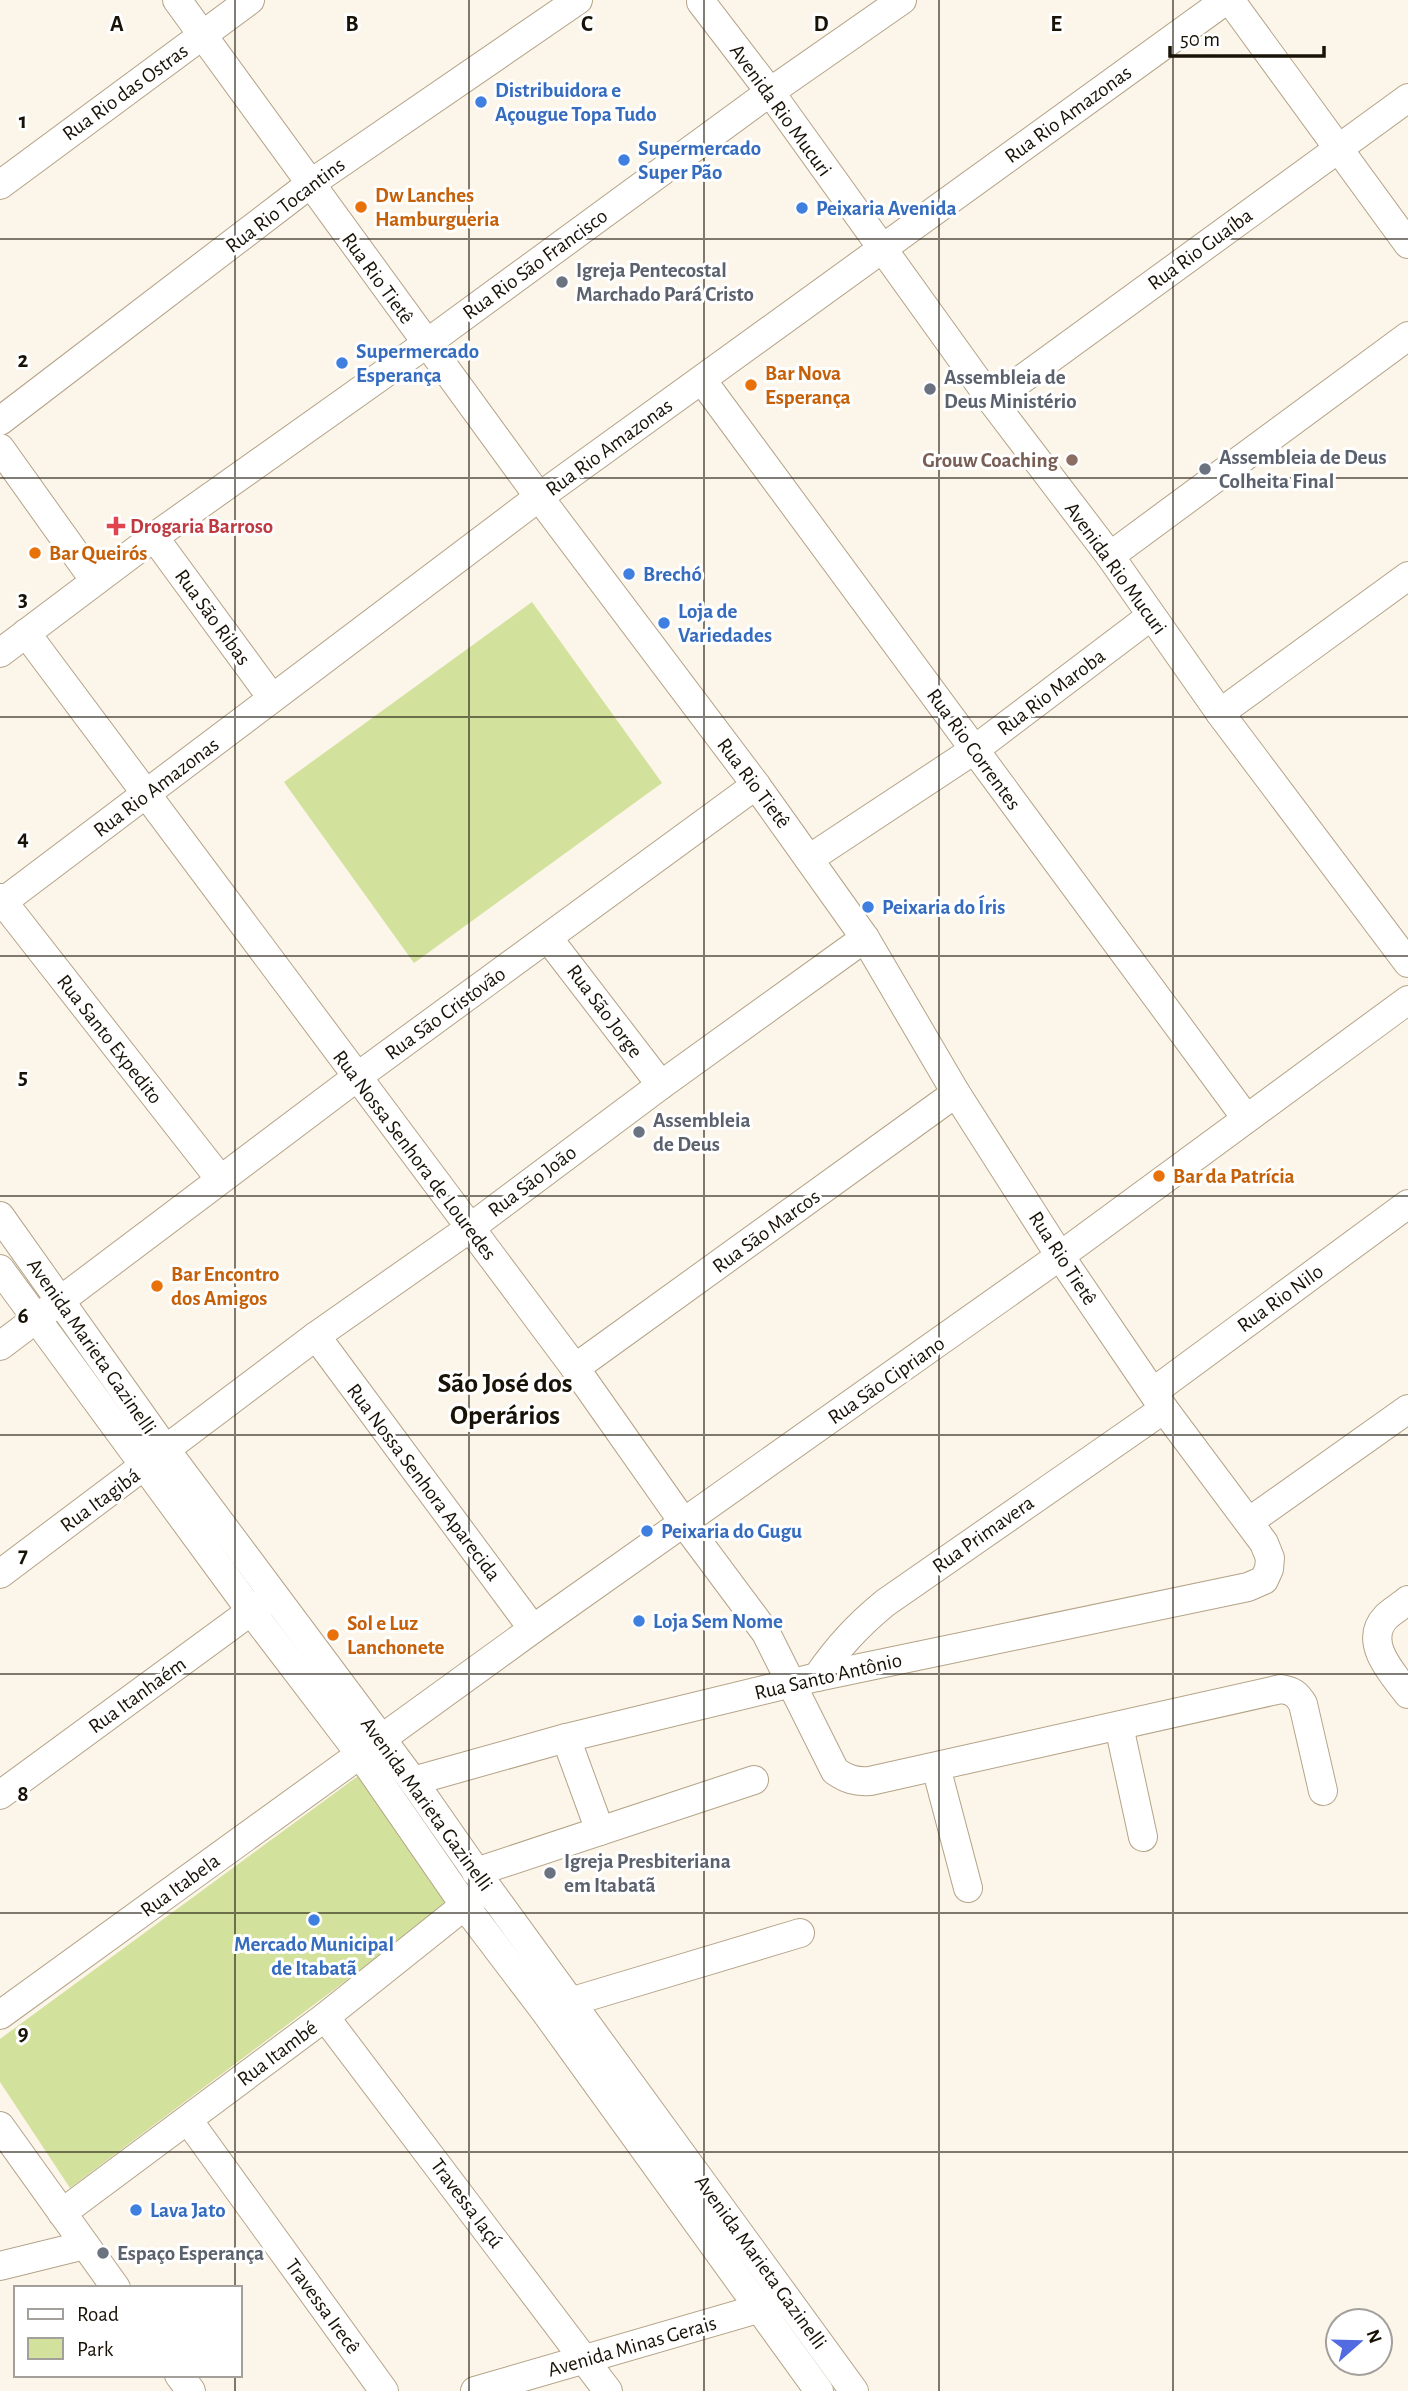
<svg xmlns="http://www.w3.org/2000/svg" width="1408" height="2391" font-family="'Alegreya Sans',sans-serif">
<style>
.green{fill:#d2e29c}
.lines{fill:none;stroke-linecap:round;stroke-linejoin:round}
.minor-casing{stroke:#b4a387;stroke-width:30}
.minor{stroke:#fff;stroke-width:28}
.grid{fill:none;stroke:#181207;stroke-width:2;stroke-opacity:0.55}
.shop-dot{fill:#3f7fe0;stroke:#fff;stroke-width:2.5}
.food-dot{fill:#e8710a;stroke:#fff;stroke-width:2.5}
.worship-dot{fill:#6b7280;stroke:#fff;stroke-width:2.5}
.education-dot{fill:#8d6e63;stroke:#fff;stroke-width:2.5}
.health-dot{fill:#e0444e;stroke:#fff;stroke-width:2.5}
.labels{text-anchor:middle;stroke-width:6;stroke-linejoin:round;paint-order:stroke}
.shop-label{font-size:21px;font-weight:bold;fill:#366cbe;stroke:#fff;text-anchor:start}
.street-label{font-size:21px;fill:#181207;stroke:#fff}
.food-label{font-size:21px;font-weight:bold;fill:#c56008;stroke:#fff;text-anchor:start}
.worship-label{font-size:21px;font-weight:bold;fill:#5b616d;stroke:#fff;text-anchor:start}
.education-label{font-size:21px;font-weight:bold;fill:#785e54;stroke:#fff;text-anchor:end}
.health-label{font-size:21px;font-weight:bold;fill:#be3a42;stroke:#fff;text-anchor:start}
.district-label{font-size:28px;font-weight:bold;fill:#181207;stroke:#fff}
.grid-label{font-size:23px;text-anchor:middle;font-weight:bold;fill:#181207;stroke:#fff;stroke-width:6;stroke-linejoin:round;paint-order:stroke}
</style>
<rect width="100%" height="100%" fill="#fcf5e9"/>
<g class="green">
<path d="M532 602 662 783 414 963 284 782Z"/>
<path d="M358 1776 448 1904 70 2188 0 2082V2039Z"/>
</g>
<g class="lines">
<defs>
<g id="minor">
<path d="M177 0 539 497 756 785 865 938 956 1093 1060 1256 1164 1409 1264 1543 1270 1558 1269 1569 1264 1580 1248 1587 817 1677 566 1738 413 1781"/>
<path d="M1230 0 1408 244"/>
<path d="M701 2 770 92 992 401 1110 556 1220 713 1408 963"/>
<path d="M0 185 250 0"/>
<path d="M702 380 1246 1118"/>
<path d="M992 401 1408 98"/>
<path d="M0 421 310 184 578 0"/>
<path d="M0 448 95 581"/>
<path d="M154 537 272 698"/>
<path d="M1110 556 1408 336"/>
<path d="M26 633 575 1368 684 1523 766 1633 835 1771C847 1779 855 1782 870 1781L1281 1689C1293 1691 1297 1694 1303 1704L1323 1791"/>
<path d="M0 653 154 537 426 344 770 92 902 0"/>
<path d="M1220 713 1408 576"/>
<path d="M809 859 974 750 1151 616"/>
<path d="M0 898 220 1179"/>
<path d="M0 904 539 497 1226 0"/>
<path d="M548 938 661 1085"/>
<path d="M0 1216 166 1450 413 1781 487 1887 854 2391"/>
<path d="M0 1269 251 1611 360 1754 465 1906 544 2010 819 2391"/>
<path d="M316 1336 533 1629"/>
<path d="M0 1346 357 1077 756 785"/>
<path d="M575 1368 956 1093"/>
<path d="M1153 1392 1408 1204"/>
<path d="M1250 1521 1408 1409"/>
<path d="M0 1574 316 1336 470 1228 661 1085 865 938"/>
<path d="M1408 1600C1401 1606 1392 1611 1386 1617 1362 1642 1393 1674 1408 1694"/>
<path d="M817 1677C838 1647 857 1626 885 1603L1164 1409"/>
<path d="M1119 1726 1143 1837"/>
<path d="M566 1738 600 1831"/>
<path d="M936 1767 968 1888"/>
<path d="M0 1795 266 1600"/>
<path d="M476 1872 754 1780"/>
<path d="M553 2007 800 1933"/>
<path d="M0 2015 533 1629 1060 1256 1408 1000"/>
<path d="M325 2017 608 2391"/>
<path d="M188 2120 384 2391"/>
<path d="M0 2126 116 2288"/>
<path d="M62 2213 325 2017 479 1894"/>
<path d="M0 2266 85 2245"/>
<path d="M179 2375 191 2391"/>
<path d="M475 2391 778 2303"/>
</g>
</defs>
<use href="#minor" class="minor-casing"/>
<use href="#minor" class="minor"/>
</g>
<path class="grid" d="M235 0V2288M469 0V2391M704 0V2391M939 0V2391M1173 0V2391M0 239H1408M0 478H1408M0 717H1408M0 956H1408M0 1196H1408M0 1435H1408M0 1674H1408M0 1913H1408M0 2152H1408M235 2375V2391"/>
<g class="shop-dot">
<circle cx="481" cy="102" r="7"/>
<circle cx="624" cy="160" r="7"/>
<circle cx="802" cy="208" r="7"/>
<circle cx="342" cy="363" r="7"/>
<circle cx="629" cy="574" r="7"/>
<circle cx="664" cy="623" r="7"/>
<circle cx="868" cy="907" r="7"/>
<circle cx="647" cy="1531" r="7"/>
<circle cx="639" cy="1621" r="7"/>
<circle cx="314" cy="1920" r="7"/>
<circle cx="136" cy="2210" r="7"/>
</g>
<g class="food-dot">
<circle cx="361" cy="207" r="7"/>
<circle cx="751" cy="385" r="7"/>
<circle cx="35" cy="553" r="7"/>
<circle cx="1159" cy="1176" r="7"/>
<circle cx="157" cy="1286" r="7"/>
<circle cx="333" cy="1635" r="7"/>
</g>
<g class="worship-dot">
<circle cx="562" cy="282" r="7"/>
<circle cx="930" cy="389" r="7"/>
<circle cx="1205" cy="469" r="7"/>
<circle cx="639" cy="1132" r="7"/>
<circle cx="550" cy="1873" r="7"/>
<circle cx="103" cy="2253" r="7"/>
</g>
<circle class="education-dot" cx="1072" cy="460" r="7"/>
<path class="health-dot" d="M112.5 515.5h7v7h7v7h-7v7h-7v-7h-7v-7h7z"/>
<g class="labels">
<g class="shop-label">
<text x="495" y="97">Distribuidora e<tspan x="495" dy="24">Açougue Topa Tudo</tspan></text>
<text x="638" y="155">Supermercado<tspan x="638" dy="24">Super Pão</tspan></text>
<text x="816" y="215">Peixaria Avenida</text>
<text x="356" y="358">Supermercado<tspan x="356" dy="24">Esperança</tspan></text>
<text x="643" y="581">Brechó</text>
<text x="678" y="618">Loja de<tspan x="678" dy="24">Variedades</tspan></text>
<text x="882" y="914">Peixaria do Íris</text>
<text x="661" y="1538">Peixaria do Gugu</text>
<text x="653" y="1628">Loja Sem Nome</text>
<text x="314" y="1951" text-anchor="middle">Mercado Municipal<tspan x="314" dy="24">de Itabatã</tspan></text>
<text x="150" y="2217">Lava Jato</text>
</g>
<g class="street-label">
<text transform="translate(125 92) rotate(-36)" y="7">Rua Rio das Ostras</text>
<text transform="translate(781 110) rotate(54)" y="7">Avenida Rio Mucuri</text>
<text transform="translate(1068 114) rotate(-36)" y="7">Rua Rio Amazonas</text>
<text transform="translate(285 205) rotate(-37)" y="7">Rua Rio Tocantins</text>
<text transform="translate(1200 249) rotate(-36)" y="7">Rua Rio Guaíba</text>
<text transform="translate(535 264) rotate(-36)" y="7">Rua Rio São Francisco</text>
<text transform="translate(378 278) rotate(54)" y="7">Rua Rio Tietê</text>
<text transform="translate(609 447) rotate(-36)" y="7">Rua Rio Amazonas</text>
<text transform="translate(1116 568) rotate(54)" y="7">Avenida Rio Mucuri</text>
<text transform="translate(213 617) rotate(54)" y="7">Rua São Ribas</text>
<text transform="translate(1051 692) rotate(-37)" y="7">Rua Rio Maroba</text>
<text transform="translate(974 749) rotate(54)" y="7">Rua Rio Correntes</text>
<text transform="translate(754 783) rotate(53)" y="7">Rua Rio Tietê</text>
<text transform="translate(156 787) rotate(-37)" y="7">Rua Rio Amazonas</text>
<text transform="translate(605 1011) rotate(53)" y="7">Rua São Jorge</text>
<text transform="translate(445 1013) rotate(-36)" y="7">Rua São Cristovão</text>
<text transform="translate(110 1039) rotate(52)" y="7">Rua Santo Expedito</text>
<text transform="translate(415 1155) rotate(53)" y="7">Rua Nossa Senhora de Louredes</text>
<text transform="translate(532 1181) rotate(-37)" y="7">Rua São João</text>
<text transform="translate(766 1231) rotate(-36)" y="7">Rua São Marcos</text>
<text transform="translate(1063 1258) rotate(57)" y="7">Rua Rio Tietê</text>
<text transform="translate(1280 1298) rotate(-36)" y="7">Rua Rio Nilo</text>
<text transform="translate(92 1346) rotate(55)" y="7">Avenida Marieta Gazinelli</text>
<text transform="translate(886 1380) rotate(-35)" y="7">Rua São Cipriano</text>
<text transform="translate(424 1482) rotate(53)" y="7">Rua Nossa Senhora Aparecida</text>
<text transform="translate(100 1500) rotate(-36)" y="7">Rua Itagibá</text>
<text transform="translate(983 1534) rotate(-35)" y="7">Rua Primavera</text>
<text transform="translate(828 1676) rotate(-13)" y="7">Rua Santo Antônio</text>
<text transform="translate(137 1695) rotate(-36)" y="7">Rua Itanhaém</text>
<text transform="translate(427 1804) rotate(54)" y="7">Avenida Marieta Gazinelli</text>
<text transform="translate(180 1885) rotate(-36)" y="7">Rua Itabela</text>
<text transform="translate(277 2053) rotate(-37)" y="7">Rua Itambé</text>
<text transform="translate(467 2203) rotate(53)" y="7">Travessa Iaçú</text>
<text transform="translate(761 2262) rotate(54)" y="7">Avenida Marieta Gazinelli</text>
<text transform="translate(323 2306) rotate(54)" y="7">Travessa Irecê</text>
<text transform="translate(632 2346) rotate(-16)" y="7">Avenida Minas Gerais</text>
</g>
<g class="food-label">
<text x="375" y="202">Dw Lanches<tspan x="375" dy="24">Hamburgueria</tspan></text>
<text x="765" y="380">Bar Nova<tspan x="765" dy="24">Esperança</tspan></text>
<text x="49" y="560">Bar Queirós</text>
<text x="1173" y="1183">Bar da Patrícia</text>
<text x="171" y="1281">Bar Encontro<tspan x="171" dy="24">dos Amigos</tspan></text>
<text x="347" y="1630">Sol e Luz<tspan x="347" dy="24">Lanchonete</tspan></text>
</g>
<g class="worship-label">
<text x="576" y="277">Igreja Pentecostal<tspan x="576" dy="24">Marchado Pará Cristo</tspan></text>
<text x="944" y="384">Assembleia de<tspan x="944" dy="24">Deus Ministério</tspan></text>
<text x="1219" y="464">Assembleia de Deus<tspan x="1219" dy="24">Colheita Final</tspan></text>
<text x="653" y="1127">Assembleia<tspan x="653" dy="24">de Deus</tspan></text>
<text x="564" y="1868">Igreja Presbiteriana<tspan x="564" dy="24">em Itabatã</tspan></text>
<text x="117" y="2260">Espaço Esperança</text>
</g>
<g class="education-label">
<text x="1058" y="467">Grouw Coaching</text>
</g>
<g class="health-label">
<text x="130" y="533">Drogaria Barroso</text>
</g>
<g class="district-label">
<text x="505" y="1392">São José dos<tspan x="505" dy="32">Operários</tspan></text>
</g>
</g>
<g class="grid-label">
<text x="117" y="31">A</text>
<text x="352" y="31">B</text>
<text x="587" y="31">C</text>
<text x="821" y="31">D</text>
<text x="1056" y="31">E</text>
<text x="23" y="128">1</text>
<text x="23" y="367">2</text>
<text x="23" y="606">3</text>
<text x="23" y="845">4</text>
<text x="23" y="1084">5</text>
<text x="23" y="1323">6</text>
<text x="23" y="1562">7</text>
<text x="23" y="1801">8</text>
<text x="23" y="2040">9</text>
</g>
<rect x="14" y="2286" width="228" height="91" fill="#ffffff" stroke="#a3a09c" stroke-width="2"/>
<rect x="28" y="2309" width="35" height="10" fill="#ffffff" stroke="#a3a09c" stroke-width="2"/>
<text x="77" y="2321" font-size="21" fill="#181207">Road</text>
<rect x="28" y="2338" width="35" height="21" fill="#d2e29c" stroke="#a3a09c" stroke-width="2"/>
<text x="77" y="2356" font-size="21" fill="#181207">Park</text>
<g transform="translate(1359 2342) rotate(70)"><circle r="33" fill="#ffffff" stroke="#a3a09c" stroke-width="2"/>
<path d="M0-5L12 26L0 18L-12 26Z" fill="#536be0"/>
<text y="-10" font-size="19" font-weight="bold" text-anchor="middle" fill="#181207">N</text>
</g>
<path d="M1170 46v10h154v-10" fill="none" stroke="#181207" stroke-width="3.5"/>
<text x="1180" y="46" font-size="21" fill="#181207" stroke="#ffffff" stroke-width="5" paint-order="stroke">50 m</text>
</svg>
